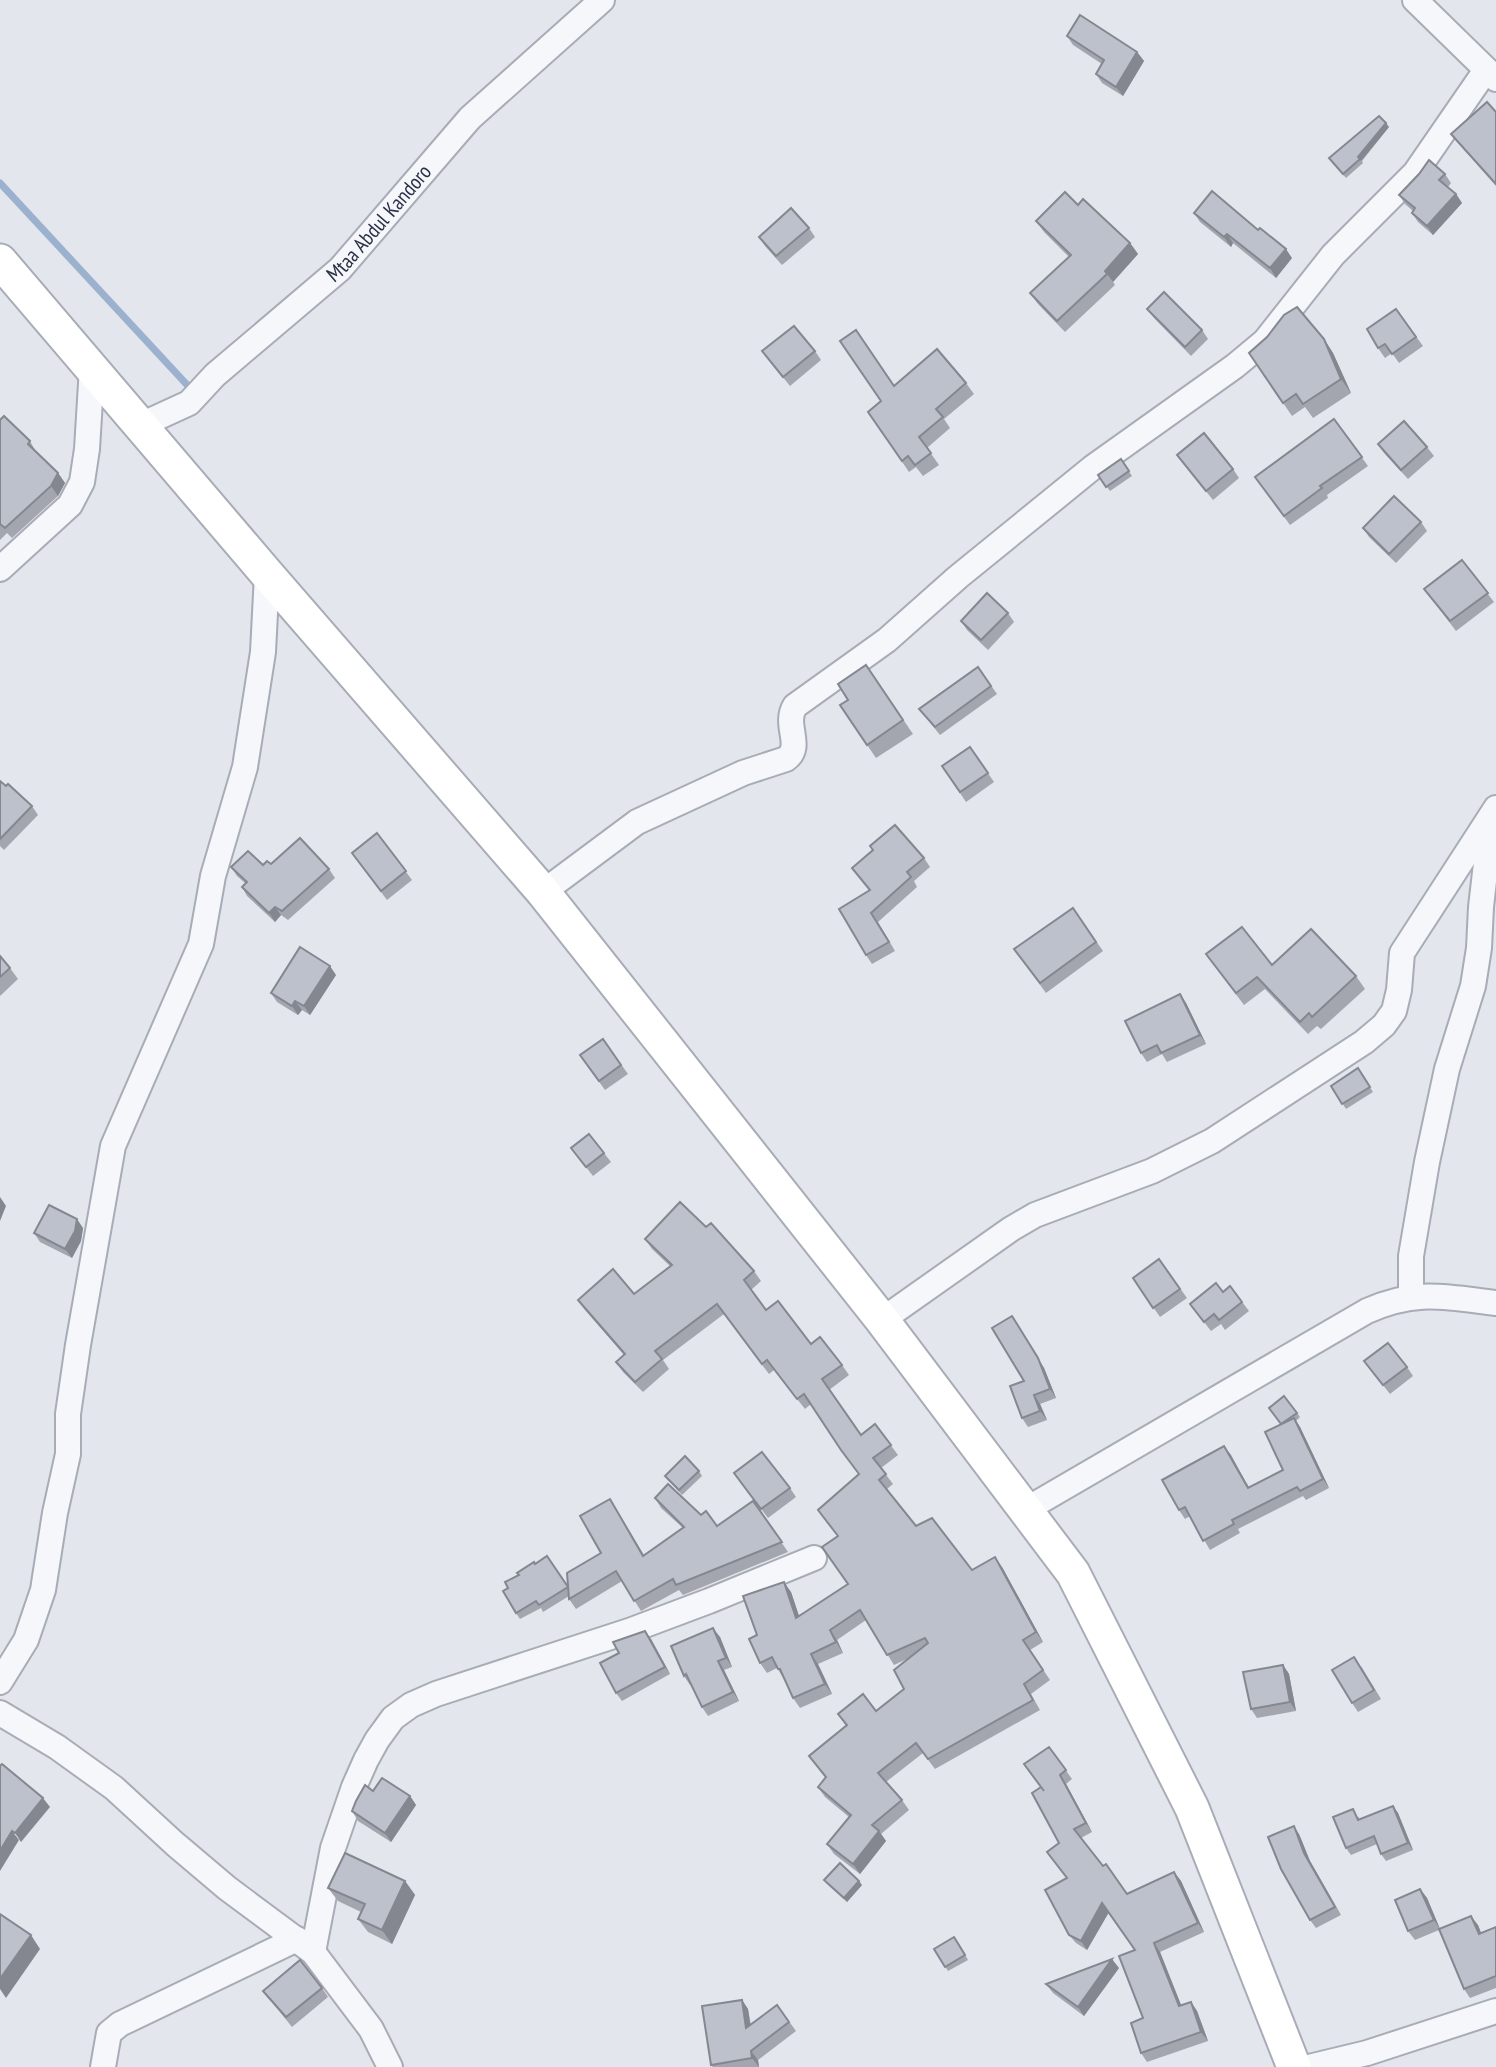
<svg xmlns="http://www.w3.org/2000/svg" width="1496" height="2067" font-family="'PT Sans Narrow',sans-serif">
<style>
.lines{fill:none;stroke-linecap:round;stroke-linejoin:round}
.stream{stroke:#9cb1ce;stroke-width:7}
.minor-casing{stroke:#a7acb7;stroke-width:28}
.secondary-casing{stroke:#a7acb7;stroke-width:37}
.minor{stroke:#f6f7fa;stroke-width:24}
.secondary{stroke:#fff;stroke-width:33}
.wall{fill:#a3a6af}
.shaded-wall{fill:#84878f}
.building{fill:#bdc1cc;stroke:#84878f;stroke-width:2}
.labels{text-anchor:middle;stroke-width:5;stroke-linejoin:round;paint-order:stroke}
.street-label{font-size:21px;fill:#293246;stroke:#f3f5f9}
</style>
<rect width="100%" height="100%" fill="#e3e6ec"/>
<g class="lines">
<path class="stream" d="M0 183 190 388"/>
<defs>
<g id="minor">
<path d="M1415 0 1496 79"/>
<path id="s1" d="M141 425 189 403 215 375 340 269 470 118 602 0"/>
<path d="M0 569 70 505 82 482 87 449 92 367"/>
<path d="M543 892 637 822 743 773 786 759C804 746 783 725 795 706L887 640 958 577 1092 468 1235 366 1265 341 1333 255 1415 173 1486 70"/>
<path d="M1411 1296V1256L1427 1162 1447 1069 1473 986 1479 948 1481 907 1491 820"/>
<path d="M882 1320 1011 1229 1035 1215 1152 1171 1212 1141 1364 1042 1384 1025 1394 1011 1399 990 1402 953 1496 808"/>
<path d="M1027 1509 1367 1311C1416 1289 1445 1297 1496 1303"/>
<path d="M0 1682 26 1640 43 1590 55 1513 68 1454V1414L78 1345 113 1146 201 944 213 876 245 767 263 652 267 574"/>
<path d="M0 1713 57 1747 114 1788 175 1844 227 1888 313 1952 371 2029 390 2067"/>
<path d="M313 1952 333 1848 354 1787 366 1760 377 1740 393 1718 411 1705 436 1694 629 1631 709 1601 814 1558"/>
<path d="M103 2067 109 2033 120 2024 297 1939"/>
<path d="M1309 2067 1367 2053 1496 2011"/>
</g>
<path id="secondary" d="M0 261 267 574 543 892 882 1320 1073 1573 1192 1808 1294 2067"/>
</defs>
<use href="#minor" class="minor-casing"/>
<use href="#secondary" class="secondary-casing"/>
<use href="#minor" class="minor"/>
<use href="#secondary" class="secondary"/>
</g>
<g class="wall">
<path d="M1067 36 1137 52 1144 61 1123 96 1102 83 1096 74 1102 64 1073 45Z"/>
<path d="M1496 112V186L1458 143 1451 134Z"/>
<path d="M1389 127 1362 161 1363 163 1346 178 1329 158Z"/>
<path d="M1445 174 1451 183 1448 187 1456 194 1462 203 1433 235 1418 222 1412 213 1413 211 1405 204 1399 195Z"/>
<path d="M1078 205 1130 243 1138 254 1113 282 1115 285 1065 332 1038 304 1030 293 1069 257 1044 232 1036 221Z"/>
<path d="M1194 213 1292 258 1276 278 1233 243 1231 247 1200 222Z"/>
<path d="M809 228 815 237 782 265 765 246 759 237Z"/>
<path d="M1147 309 1202 330 1208 339 1191 356 1154 318Z"/>
<path d="M1396 309 1423 346 1399 363 1392 353 1385 358 1378 348Z"/>
<path d="M1324 339 1333 353 1351 393 1313 418 1305 407 1292 416 1249 353Z"/>
<path d="M762 351H815L821 360 790 386Z"/>
<path d="M966 383 974 394 944 419 950 428 927 448 939 465 923 476 916 467 909 472 868 412 881 401 894 386Z"/>
<path d="M1334 419 1368 466 1327 495 1328 498 1290 525 1255 477Z"/>
<path d="M0 420 30 441 36 452 58 473 65 483 58 496 12 538 7 533 0 540Z"/>
<path d="M1378 444 1427 447 1434 456 1408 479 1384 453Z"/>
<path d="M1177 455 1233 469 1239 478 1213 500Z"/>
<path d="M1121 459 1132 476 1110 491 1098 475Z"/>
<path d="M1421 522 1427 531 1396 563 1369 537 1363 528Z"/>
<path d="M1462 560 1494 602 1456 631 1431 598Z"/>
<path d="M1008 613 1014 622 988 650 967 630 961 621Z"/>
<path d="M866 665 913 734 876 758 840 705 848 700Z"/>
<path d="M978 667 997 694 940 735 919 709Z"/>
<path d="M970 747 994 782 966 802 942 766Z"/>
<path d="M0 781 6 786 32 806 38 815 4 850 0 846Z"/>
<path d="M377 833 412 880 387 900 352 853Z"/>
<path d="M924 858 930 867 914 881 917 887 878 922 895 951 872 964 866 955 870 891 852 868Z"/>
<path d="M271 864 329 869 335 878 288 920 281 915 275 922 247 896 242 887 245 883 237 876 231 867Z"/>
<path d="M1073 908 1103 951 1046 993 1014 949Z"/>
<path d="M1206 954 1272 965 1356 976 1365 989 1321 1029 1317 1026 1308 1034 1265 989 1244 1005Z"/>
<path d="M0 956 10 968 18 979 0 996Z"/>
<path d="M336 975 310 1015 302 1010 298 1015 277 1002 271 993Z"/>
<path d="M1180 994 1186 1003 1206 1044 1167 1062 1162 1054 1147 1062 1141 1053Z"/>
<path d="M603 1039 628 1074 605 1090 580 1055Z"/>
<path d="M1358 1068 1373 1092 1346 1109 1331 1086Z"/>
<path d="M571 1148 604 1153 611 1162 593 1176Z"/>
<path d="M706 1227 754 1271 761 1281 751 1290 766 1310 811 1344 842 1365 849 1375 829 1390 861 1435 875 1424 898 1455 881 1468 893 1484 887 1489 916 1526 972 1570 1002 1567 1043 1642 1030 1650 1050 1680 1031 1694 1040 1710 935 1769 923 1753 886 1782 902 1800 909 1810 881 1834 886 1841 860 1874 834 1854 827 1844 849 1817 825 1797 818 1787 826 1778 809 1756 846 1726 838 1714 876 1711 904 1689 907 1659 894 1665 866 1620 837 1640 843 1653 818 1664 832 1694 800 1708 793 1698 784 1679 777 1668 767 1673 760 1663 757 1635 791 1592 799 1616 848 1584 837 1537 859 1475 811 1404 805 1409 774 1370 769 1374 724 1314 663 1360 669 1369 643 1392 623 1372 616 1362 624 1355 585 1310 578 1300 634 1294 670 1266 652 1249 645 1239Z"/>
<path d="M83 1228 81 1241 72 1258 40 1242 34 1233Z"/>
<path d="M1159 1259 1187 1298 1160 1317 1133 1278Z"/>
<path d="M1230 1286 1249 1311 1225 1330 1221 1324 1211 1331 1190 1304 1223 1292Z"/>
<path d="M1012 1316 1044 1368 1056 1398 1040 1404 1047 1420 1028 1427 1022 1418 1024 1381Z"/>
<path d="M1364 1361 1407 1367 1413 1376 1390 1394Z"/>
<path d="M1284 1396 1300 1417 1296 1421 1300 1427 1329 1488 1306 1500 1303 1496 1238 1529 1240 1533 1210 1550 1190 1516 1185 1519 1179 1510 1224 1446 1249 1487 1283 1470 1281 1424Z"/>
<path d="M699 1471 702 1476 682 1495 665 1476Z"/>
<path d="M734 1473 790 1488 796 1497 768 1518Z"/>
<path d="M655 1498 701 1515 717 1526 753 1501 788 1552 683 1595 679 1590 641 1611 622 1581 576 1609 569 1599V1596L543 1612 541 1608 520 1619 516 1613 508 1588 519 1575 535 1564 568 1587 601 1553 616 1509 644 1555 683 1528 661 1508Z"/>
<path d="M720 1637 732 1667 724 1670 739 1701 708 1716 702 1707 691 1684 690 1685 684 1676Z"/>
<path d="M651 1639 670 1674 622 1701 616 1693Z"/>
<path d="M1283 1665 1289 1674 1296 1711 1257 1718 1251 1709Z"/>
<path d="M1361 1666 1381 1699 1358 1712 1352 1703Z"/>
<path d="M1049 1747 1072 1779 1066 1784 1092 1832 1081 1838 1103 1866 1127 1893 1174 1872 1181 1881 1204 1932 1160 1952 1181 2005 1191 2002 1197 2011 1208 2041 1147 2062 1141 2053 1143 2018 1135 1950 1109 1912 1087 1950 1076 1943 1069 1935 1067 1878 1047 1852 1059 1843 1041 1787Z"/>
<path d="M373 1791 410 1796 416 1805 391 1842 358 1821 352 1811Z"/>
<path d="M1393 1806 1398 1813 1413 1850 1386 1861 1381 1854 1377 1844 1351 1855 1346 1848 1358 1816 1360 1820Z"/>
<path d="M1299 1834 1310 1861 1341 1915 1316 1928 1310 1920Z"/>
<path d="M824 1880 862 1885 847 1902 827 1884Z"/>
<path d="M405 1881 415 1895 392 1944 368 1932 358 1919 361 1912 338 1901 328 1888Z"/>
<path d="M1420 1889 1427 1898 1440 1929 1478 1925 1481 1933 1496 1927V1988L1470 1998 1464 1989 1439 1930 1415 1940 1408 1931Z"/>
<path d="M958 1942 968 1960 948 1971 934 1949Z"/>
<path d="M1119 1968 1084 2016 1053 1993 1046 1984Z"/>
<path d="M322 1988 328 1997 292 2027 263 1991Z"/>
<path d="M742 2000 748 2009 751 2025 777 2005 796 2031 758 2060 759 2067H713L711 2065Z"/>
</g>
<g class="shaded-wall">
<path d="M1137 52 1144 61 1123 96 1116 87Z"/>
<path d="M1386 123 1389 127 1361 161 1358 157Z"/>
<path d="M1456 194 1462 203 1433 235 1427 226Z"/>
<path d="M1227 234 1233 243 1231 247 1224 237Z"/>
<path d="M1130 243 1138 254 1113 282 1105 271Z"/>
<path d="M1286 249 1292 258 1276 278 1270 268Z"/>
<path d="M1324 339 1333 353 1351 393 1341 379Z"/>
<path d="M58 473 65 483 58 496 51 486Z"/>
<path d="M275 907 281 915 275 922 269 913Z"/>
<path d="M330 966 336 975 310 1015 304 1006Z"/>
<path d="M1180 994 1186 1003 1206 1044 1200 1035Z"/>
<path d="M295 1001 302 1010 298 1015 292 1006Z"/>
<path d="M0 1197 6 1206 0 1221Z"/>
<path d="M77 1219 83 1228 81 1241 72 1258 65 1249Z"/>
<path d="M1012 1316 1044 1368 1056 1398 1050 1389Z"/>
<path d="M1034 1395 1040 1404 1047 1420 1040 1411Z"/>
<path d="M1294 1418 1300 1427 1329 1488 1323 1479Z"/>
<path d="M1224 1446 1231 1455 1254 1497 1248 1488Z"/>
<path d="M610 1499 616 1509 650 1566 643 1556Z"/>
<path d="M995 1557 1002 1567 1043 1642 1036 1632Z"/>
<path d="M784 1582 791 1592 803 1628 796 1618Z"/>
<path d="M713 1628 720 1637 732 1667 726 1658Z"/>
<path d="M830 1630 837 1640 843 1653 836 1642Z"/>
<path d="M645 1631 651 1639 670 1674 665 1667Z"/>
<path d="M811 1654 818 1664 832 1694 825 1684Z"/>
<path d="M718 1661 724 1670 739 1701 733 1692Z"/>
<path d="M1283 1665 1289 1674 1296 1711 1290 1702Z"/>
<path d="M1060 1775 1066 1784 1092 1832 1086 1823Z"/>
<path d="M410 1796 416 1805 391 1842 385 1833Z"/>
<path d="M43 1798 50 1807 21 1842 15 1833Z"/>
<path d="M1393 1806 1398 1813 1413 1850 1408 1843Z"/>
<path d="M1294 1826 1299 1834 1310 1861 1341 1915 1304 1853Z"/>
<path d="M12 1831 19 1840 0 1871V1851Z"/>
<path d="M879 1831 886 1841 860 1874 853 1864Z"/>
<path d="M1174 1872 1181 1881 1204 1932 1198 1923Z"/>
<path d="M405 1881 415 1895 392 1944 382 1930Z"/>
<path d="M859 1881 862 1885 847 1902 844 1898Z"/>
<path d="M1420 1889 1427 1898 1440 1929 1434 1920Z"/>
<path d="M1102 1903 1109 1912 1087 1950 1081 1941Z"/>
<path d="M1471 1916 1478 1925 1485 1943 1479 1934Z"/>
<path d="M31 1935 40 1949 6 1998 0 1989V1979Z"/>
<path d="M1154 1943 1160 1952 1185 2015 1179 2006Z"/>
<path d="M1112 1959 1119 1968 1084 2016 1078 2007Z"/>
<path d="M742 2000 748 2009 752 2038 746 2028Z"/>
<path d="M1191 2002 1197 2011 1208 2041 1201 2032Z"/>
<path d="M751 2051 758 2060 759 2067 752 2058Z"/>
</g>
<g class="building">
<path d="M1080 15 1137 52 1116 87 1096 74 1104 60 1067 36Z"/>
<path d="M1487 102 1496 112V184L1451 134Z"/>
<path d="M1379 116 1386 123 1358 157 1360 159 1343 174 1329 158Z"/>
<path d="M1429 160 1445 174 1439 180 1456 194 1427 226 1412 213 1415 208 1399 195 1419 174Z"/>
<path d="M1212 191 1258 230 1260 228 1286 249 1270 268 1227 234 1224 237 1194 213Z"/>
<path d="M1065 192 1078 205 1083 199 1130 243 1105 271 1107 274 1057 321 1030 293 1071 255 1036 221Z"/>
<path d="M791 208 809 228 776 256 759 237Z"/>
<path d="M1164 292 1202 330 1185 347 1147 309Z"/>
<path d="M1297 307 1324 339 1341 379 1303 404 1296 394 1283 403 1249 353 1267 337 1284 315Z"/>
<path d="M1396 309 1416 337 1392 354 1385 344 1378 348 1367 329Z"/>
<path d="M794 326 815 351 783 377 762 351Z"/>
<path d="M856 330 894 386 937 349 966 383 936 409 943 417 919 437 931 453 915 465 908 456 902 461 868 412 881 401 840 341Z"/>
<path d="M4 416 30 441 28 444 58 473 51 486 5 528 0 524V420Z"/>
<path d="M1334 419 1362 457 1320 486 1322 488 1284 516 1255 477Z"/>
<path d="M1404 421 1427 447 1401 470 1378 444Z"/>
<path d="M1204 433 1233 469 1206 491 1177 455Z"/>
<path d="M1121 459 1129 471 1106 487 1098 475Z"/>
<path d="M1394 496 1421 522 1389 554 1363 528Z"/>
<path d="M1462 560 1488 593 1450 621 1424 589Z"/>
<path d="M987 593 1008 613 981 640 961 621Z"/>
<path d="M866 665 903 720 867 745 840 705 848 700 838 684Z"/>
<path d="M978 667 991 686 935 727 919 709Z"/>
<path d="M970 747 988 773 960 792 942 766Z"/>
<path d="M0 781 6 786 8 784 32 806 0 839Z"/>
<path d="M895 825 924 858 907 872 911 877 871 913 889 942 866 955 839 909 870 890 852 868 873 850 870 846Z"/>
<path d="M377 833 406 871 381 891 352 853Z"/>
<path d="M300 838 329 869 282 911 275 907 269 913 242 887 247 882 231 867 248 851 263 865 267 861 271 864Z"/>
<path d="M1073 908 1096 942 1040 983 1014 949Z"/>
<path d="M1242 927 1272 965 1311 929 1356 976 1312 1017 1309 1013 1300 1022 1257 977 1236 993 1206 954Z"/>
<path d="M300 947 330 966 304 1006 295 1001 292 1006 271 993Z"/>
<path d="M0 956 10 968 0 977Z"/>
<path d="M1180 994 1200 1035 1161 1053 1157 1045 1141 1053 1125 1021Z"/>
<path d="M603 1039 621 1065 599 1081 580 1055Z"/>
<path d="M1358 1068 1370 1087 1342 1104 1331 1086Z"/>
<path d="M589 1134 604 1153 586 1167 571 1148Z"/>
<path d="M680 1202 706 1227 711 1223 754 1271 744 1280 766 1310 778 1301 811 1344 820 1337 842 1365 822 1379 861 1435 875 1424 891 1445 873 1458 886 1474 879 1480 916 1526 932 1518 972 1570 995 1557 1036 1632 1023 1640 1043 1670 1024 1684 1033 1700 928 1759 916 1743 878 1773 902 1800 872 1825 879 1831 853 1864 827 1844 851 1815 818 1787 826 1777 809 1756 847 1725 838 1714 863 1694 876 1711 904 1689 894 1670 928 1643 925 1638 887 1655 860 1610 830 1630 836 1642 811 1654 825 1684 793 1698 780 1669H778L772 1657 760 1663 749 1639 757 1635 743 1596 784 1582 796 1618 848 1584 822 1547 838 1536 818 1510 859 1474 841 1450 804 1394 797 1399 767 1360 762 1364 717 1304 655 1351 662 1359 635 1382 616 1362 625 1354 578 1300 613 1269 634 1294 672 1265 645 1239Z"/>
<path d="M49 1205 77 1219 75 1231 65 1249 34 1233Z"/>
<path d="M1159 1259 1180 1289 1153 1308 1133 1278Z"/>
<path d="M1216 1283 1223 1292 1230 1286 1242 1302 1219 1320 1214 1314 1204 1322 1190 1304Z"/>
<path d="M1012 1316 1038 1358 1050 1389 1034 1395 1040 1411 1022 1418 1010 1386 1024 1381 992 1328Z"/>
<path d="M1388 1343 1407 1367 1383 1385 1364 1361Z"/>
<path d="M1284 1396 1297 1413 1281 1424 1269 1408Z"/>
<path d="M1294 1418 1323 1479 1300 1491 1297 1487 1232 1520 1234 1524 1203 1541 1185 1507 1179 1510 1162 1480 1224 1446 1248 1488 1283 1470 1265 1432Z"/>
<path d="M762 1452 790 1488 761 1509 734 1473Z"/>
<path d="M685 1456 699 1471 679 1490 665 1476Z"/>
<path d="M668 1484 701 1515 706 1511 717 1526 753 1501 782 1542 676 1585 673 1579 634 1601 616 1571 569 1599 567 1573 601 1553 580 1516 610 1499 643 1556 684 1527 655 1498Z"/>
<path d="M547 1556 568 1587 539 1605 536 1601 516 1613 503 1591 508 1588 505 1582 519 1575 517 1573 534 1562 535 1564Z"/>
<path d="M713 1628 726 1658 718 1661 733 1692 702 1707 686 1674 684 1676 671 1646Z"/>
<path d="M645 1631 665 1667 616 1693 600 1663 619 1653 613 1642Z"/>
<path d="M1354 1657 1374 1690 1352 1703 1332 1670Z"/>
<path d="M1283 1665 1290 1702 1251 1709 1243 1672Z"/>
<path d="M1049 1747 1066 1770 1060 1775 1086 1823 1074 1829 1103 1866 1106 1864 1127 1894 1174 1872 1198 1923 1154 1943 1179 2006 1191 2002 1201 2032 1141 2053 1131 2023 1143 2018 1119 1956 1135 1950 1102 1903 1081 1941 1069 1935 1045 1890 1067 1878 1047 1852 1059 1843 1032 1793 1041 1787 1044 1791 1024 1764Z"/>
<path d="M2 1764 43 1798 15 1833 12 1831 0 1851V1766Z"/>
<path d="M382 1778 410 1796 385 1833 352 1811 356 1801 365 1785 373 1791Z"/>
<path d="M1393 1806 1408 1843 1381 1854 1374 1836 1346 1848 1333 1817 1353 1809 1358 1820Z"/>
<path d="M1294 1826 1304 1853 1335 1907 1310 1920 1281 1869 1268 1837Z"/>
<path d="M345 1853 405 1881 382 1930 358 1919 365 1904 328 1888Z"/>
<path d="M840 1863 859 1881 844 1898 824 1880Z"/>
<path d="M1420 1889 1434 1920 1408 1931 1395 1900Z"/>
<path d="M0 1914 31 1935 0 1979Z"/>
<path d="M1471 1916 1479 1934 1496 1927V1976L1464 1989 1439 1929Z"/>
<path d="M954 1937 965 1955 945 1967 934 1949Z"/>
<path d="M1112 1959 1078 2007 1046 1984Z"/>
<path d="M300 1960 322 1988 286 2017 263 1991Z"/>
<path d="M742 2000 746 2028 777 2005 789 2022 751 2051 752 2058 711 2065 702 2006Z"/>
</g>
<g class="labels">
<g class="street-label">
<text dy="7" stroke="none"><textPath href="#s1" startOffset="315">Mtaa Abdul Kandoro</textPath></text>
</g>
</g>
</svg>
